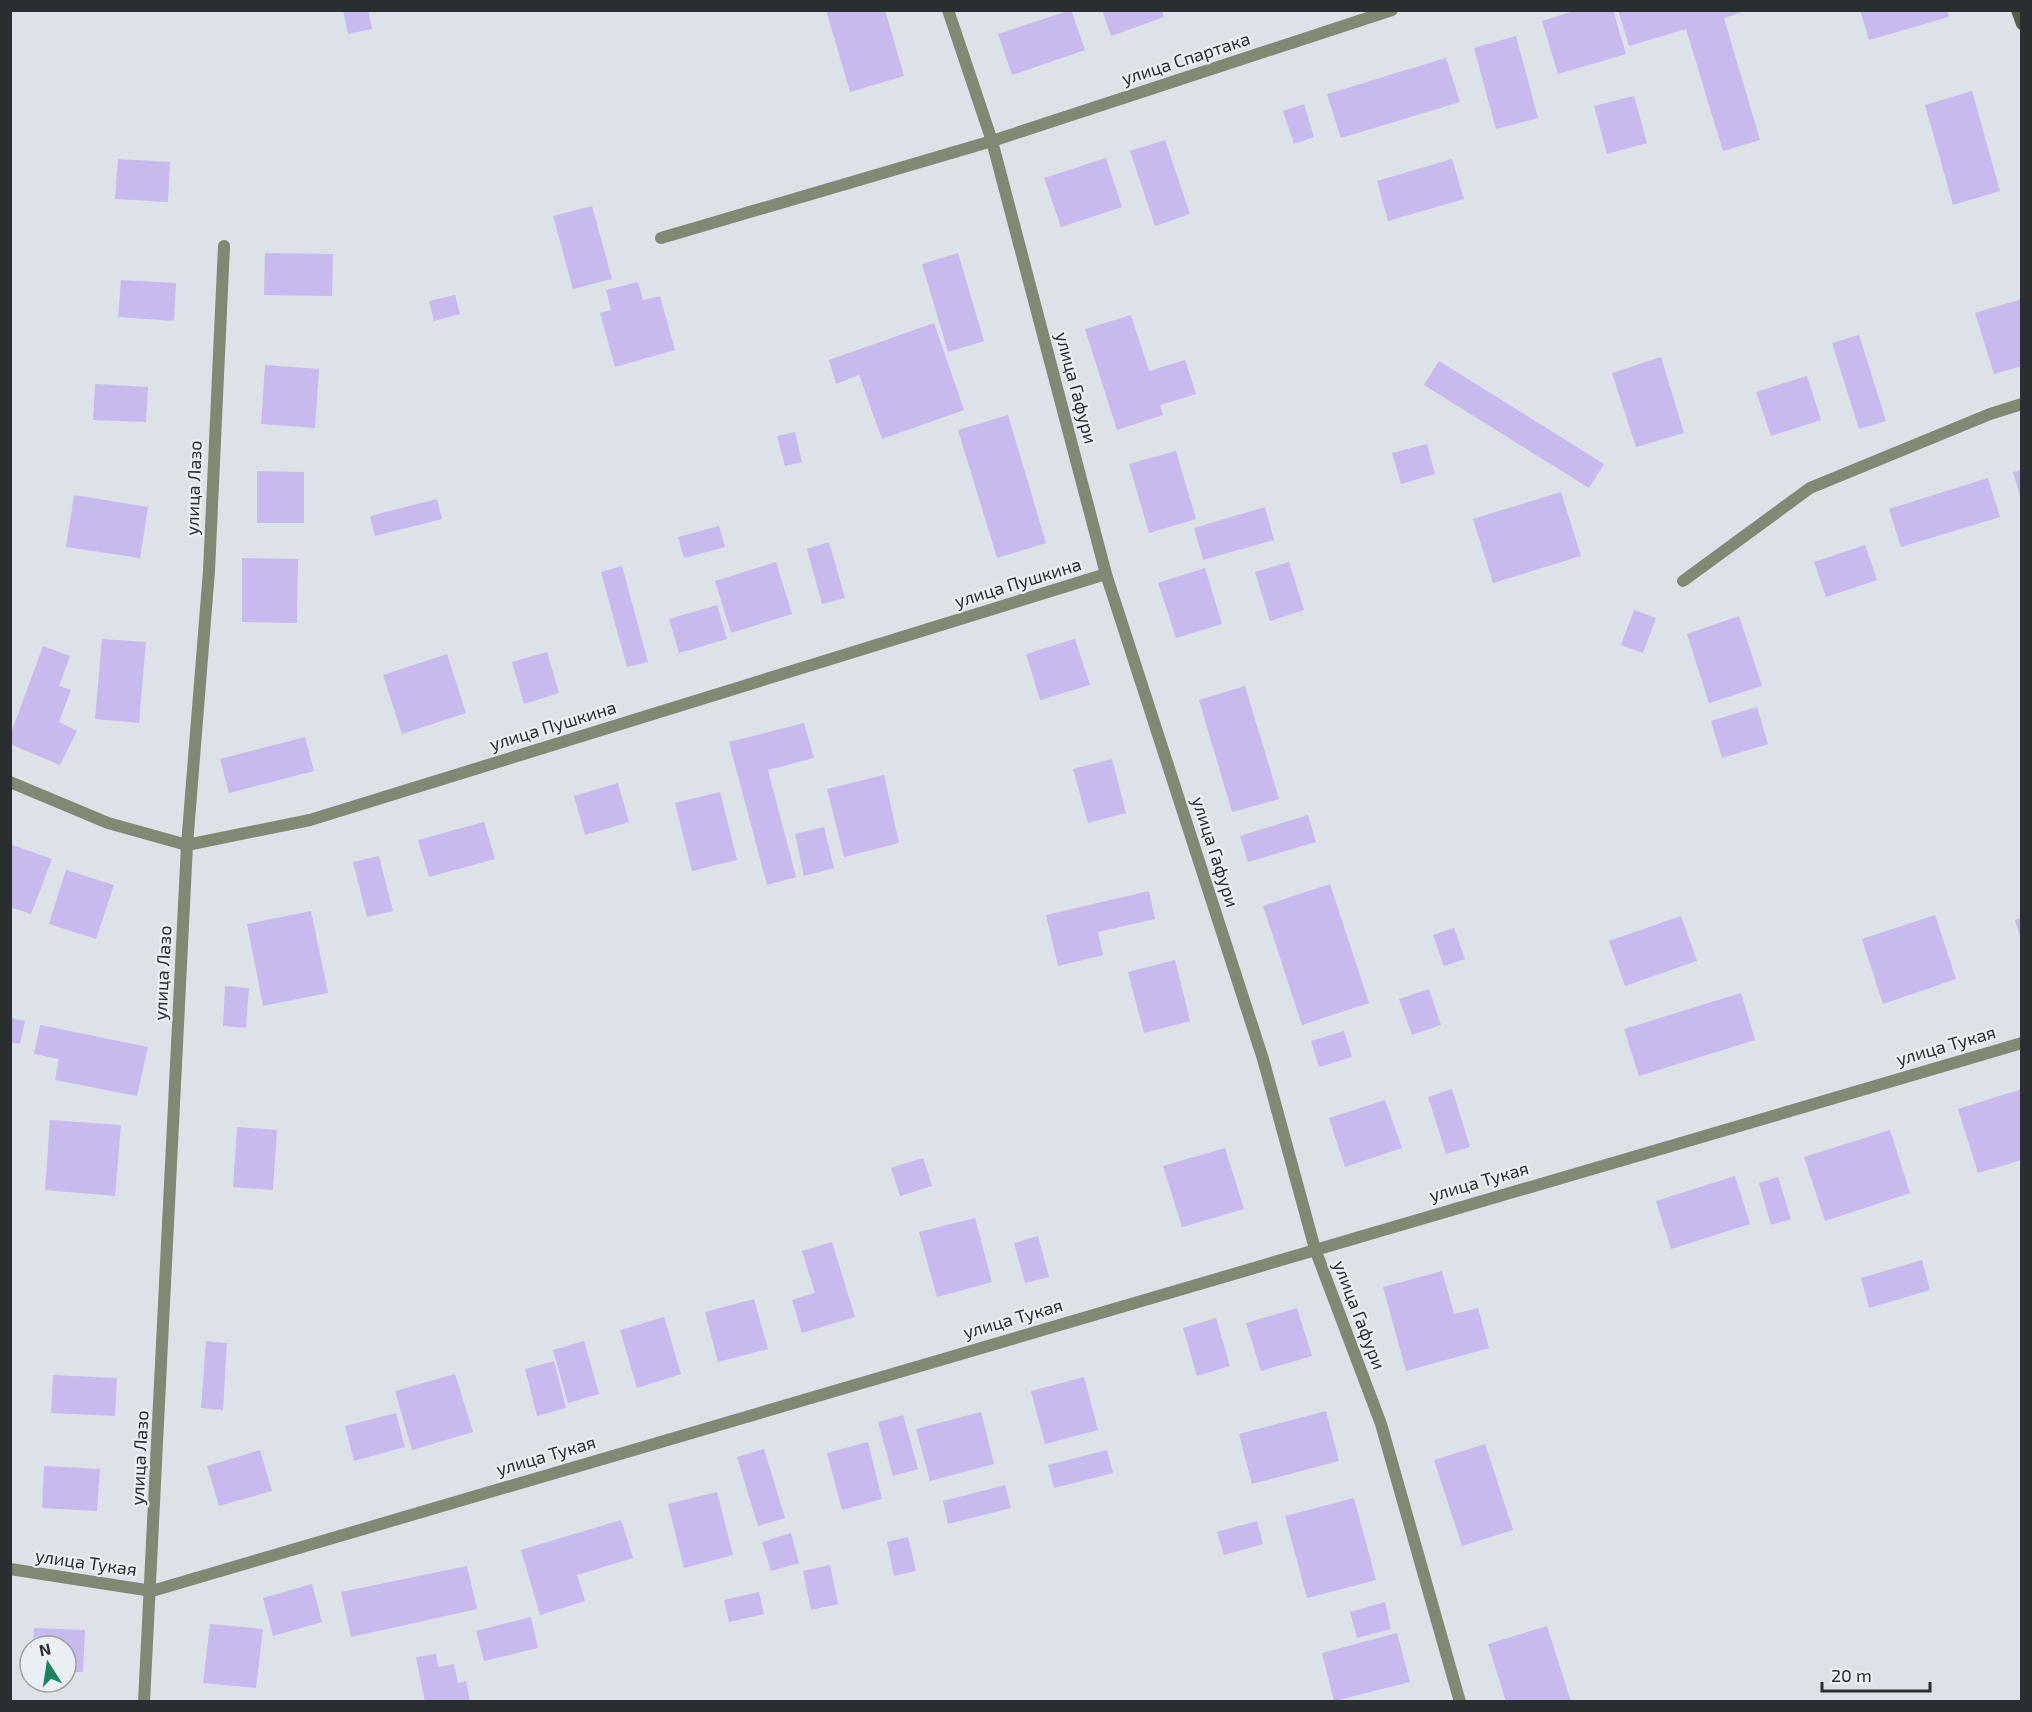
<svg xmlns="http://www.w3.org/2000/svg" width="2032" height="1712" font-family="'Exo 2',sans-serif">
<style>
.building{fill:#c8baee}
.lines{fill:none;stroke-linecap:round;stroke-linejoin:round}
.service{stroke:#808974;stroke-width:12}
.minor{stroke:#808974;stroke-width:12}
.secondary{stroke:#546040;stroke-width:12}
.labels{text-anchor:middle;stroke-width:4.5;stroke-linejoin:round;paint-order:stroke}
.street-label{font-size:18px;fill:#2b2e30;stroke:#e9eff5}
</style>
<rect width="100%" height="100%" fill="#dce2e8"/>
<g class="building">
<path d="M343 10H368L372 29 348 34Z"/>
<path d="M826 10H885L904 76 850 92Z"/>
<path d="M1071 10 1085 50 1012 75 998 34Z"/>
<path d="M1102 10H1162L1164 17 1111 36Z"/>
<path d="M1577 10H1613L1626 54 1558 74 1542 21Z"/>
<path d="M1618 10H1748L1724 18 1760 140 1723 151 1686 29 1629 46Z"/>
<path d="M1860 10H1947L1949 17 1869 40Z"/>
<path d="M1516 36 1538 118 1496 129 1474 48Z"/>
<path d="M1446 58 1460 102 1341 138 1327 94Z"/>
<path d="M1972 91 2000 191 1953 205 1925 105Z"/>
<path d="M1634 96 1647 143 1607 154 1594 106Z"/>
<path d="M1304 104 1314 137 1294 144 1283 111Z"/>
<path d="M1165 140 1190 214 1155 226 1130 151Z"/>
<path d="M1106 158 1122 207 1061 227 1044 178Z"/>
<path d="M118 159 170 162 168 202 115 199Z"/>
<path d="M1452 159 1464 199 1388 221 1377 181Z"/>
<path d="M592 206 612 279 573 289 553 216Z"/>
<path d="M265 253 333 254 332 296 264 295Z"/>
<path d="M958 253 984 341 948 352 922 264Z"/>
<path d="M121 280 176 283 174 321 118 317Z"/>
<path d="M638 282 643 300 660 296 675 350 615 367 600 313 611 310 606 290Z"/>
<path d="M455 295 460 314 434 321 429 301Z"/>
<path d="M2022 299V366L1994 374 1975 313Z"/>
<path d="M1131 315 1149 371 1185 360 1196 394 1160 405 1163 415 1117 430 1085 329Z"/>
<path d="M934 323 964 410 882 439 859 375 836 384 829 360Z"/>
<path d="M1859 335 1886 421 1859 429 1832 343Z"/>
<path d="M1661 357 1684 433 1636 447 1612 373Z"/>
<path d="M1439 361 1604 464 1589 488 1424 385Z"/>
<path d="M265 365 319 369 315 428 261 424Z"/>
<path d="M1807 376 1821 420 1771 436 1756 392Z"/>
<path d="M95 384 148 387 146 422 93 420Z"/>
<path d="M1008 415 1046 543 997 558 958 430Z"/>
<path d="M795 432 802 462 785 466 777 436Z"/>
<path d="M1427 444 1435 474 1401 484 1392 453Z"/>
<path d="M1176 451 1196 519 1149 533 1129 464Z"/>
<path d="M2022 470V499H2021L2013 472Z"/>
<path d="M257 471 304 472V523H257Z"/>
<path d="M1988 478 2000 517 1901 547 1889 509Z"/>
<path d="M1561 492 1581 556 1493 583 1473 519Z"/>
<path d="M74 495 148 507 140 558 66 547Z"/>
<path d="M437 499 442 519 375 536 370 516Z"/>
<path d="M1265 507 1274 540 1203 560 1194 528Z"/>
<path d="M719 526 725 547 684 558 678 537Z"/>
<path d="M829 542 845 598 822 604 807 549Z"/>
<path d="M1865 545 1877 580 1826 597 1814 562Z"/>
<path d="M242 558 298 559 297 623 242 622Z"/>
<path d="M776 562 792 614 731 633 715 581Z"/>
<path d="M1289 562 1304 610 1270 621 1255 572Z"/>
<path d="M622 566 648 662 627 667 601 572Z"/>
<path d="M1205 568 1222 624 1176 638 1158 583Z"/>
<path d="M717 605 727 639 679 653 669 619Z"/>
<path d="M1634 610 1656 618 1643 653 1621 645Z"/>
<path d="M1739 616 1762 686 1709 703 1687 634Z"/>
<path d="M102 639 146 642 139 723 95 719Z"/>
<path d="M1075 639 1090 685 1040 700 1026 654Z"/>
<path d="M43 646 70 656 59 686 71 690 59 722 77 731 60 765 10 744V736Z"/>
<path d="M547 652 559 693 524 704 512 662Z"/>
<path d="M447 654 466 713 402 734 383 675Z"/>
<path d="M1245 686 1279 799 1232 812 1199 700Z"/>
<path d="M1757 707 1768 744 1722 758 1711 721Z"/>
<path d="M804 723 814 758 768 770 796 877 767 885 729 742Z"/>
<path d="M305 737 314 771 229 793 220 759Z"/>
<path d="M1112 759 1126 813 1088 823 1073 769Z"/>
<path d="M884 775 899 843 844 857 827 789Z"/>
<path d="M618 783 629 822 585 835 574 796Z"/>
<path d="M720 792 737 860 692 871 675 803Z"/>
<path d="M1308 815 1316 842 1248 862 1240 836Z"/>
<path d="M484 822 495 859 429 877 418 840Z"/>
<path d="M824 827 834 868 804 876 795 834Z"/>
<path d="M10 844 52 859 31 914 10 907Z"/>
<path d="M379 856 393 911 367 917 353 862Z"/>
<path d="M66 870 114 885 96 939 49 924Z"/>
<path d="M1330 884 1369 1003 1302 1025 1263 906Z"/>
<path d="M1149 891 1155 919 1098 932 1103 955 1058 966 1046 915Z"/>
<path d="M311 911 328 993 263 1006 247 924Z"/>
<path d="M1935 915 1956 979 1883 1004 1862 939Z"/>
<path d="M1681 916 1697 961 1625 986 1609 941Z"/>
<path d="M2022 918V939H2021L2015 920Z"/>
<path d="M1454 928 1465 959 1444 966 1433 935Z"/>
<path d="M1175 960 1190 1021 1144 1033 1128 972Z"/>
<path d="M225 986 249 988 246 1028 223 1026Z"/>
<path d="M1429 989 1441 1025 1412 1035 1399 999Z"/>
<path d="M1741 993 1755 1040 1639 1076 1624 1029Z"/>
<path d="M10 1018 25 1021 20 1044 10 1042Z"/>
<path d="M40 1025 148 1047 137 1096 55 1080 59 1059 34 1054Z"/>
<path d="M1344 1031 1352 1057 1319 1067 1311 1041Z"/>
<path d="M1452 1089 1470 1147 1446 1154 1428 1097Z"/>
<path d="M2022 1089V1160L1978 1173 1958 1109Z"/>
<path d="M1385 1100 1402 1148 1345 1167 1329 1118Z"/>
<path d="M50 1120 121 1125 115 1196 45 1190Z"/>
<path d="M237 1127 277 1130 273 1190 233 1187Z"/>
<path d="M1890 1130 1910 1193 1825 1221 1804 1157Z"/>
<path d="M1225 1148 1244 1209 1182 1227 1163 1166Z"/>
<path d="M923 1158 932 1186 900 1196 891 1168Z"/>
<path d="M1735 1176 1750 1224 1671 1249 1656 1201Z"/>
<path d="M1778 1177 1791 1219 1771 1225 1759 1183Z"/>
<path d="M975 1218 992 1282 937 1297 919 1232Z"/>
<path d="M1038 1236 1049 1277 1025 1283 1014 1243Z"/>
<path d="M832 1242 855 1317 802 1333 792 1300 815 1293 802 1251Z"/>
<path d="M1922 1260 1930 1290 1869 1308 1861 1278Z"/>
<path d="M1442 1271 1454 1314 1478 1308 1489 1348 1406 1371 1383 1287Z"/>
<path d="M754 1299 768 1349 718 1362 705 1312Z"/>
<path d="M1297 1308 1312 1356 1261 1371 1246 1323Z"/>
<path d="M664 1317 681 1374 637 1388 620 1330Z"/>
<path d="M1216 1318 1230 1366 1197 1376 1183 1328Z"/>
<path d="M206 1341 227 1343 223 1410 201 1408Z"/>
<path d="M584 1341 599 1394 568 1403 553 1350Z"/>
<path d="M554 1361 566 1408 537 1416 525 1369Z"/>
<path d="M455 1374 473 1432 412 1450 395 1391Z"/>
<path d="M53 1375 117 1378 115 1416 51 1413Z"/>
<path d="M1084 1377 1098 1430 1045 1444 1031 1391Z"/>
<path d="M1326 1411 1339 1461 1252 1484 1239 1434Z"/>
<path d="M981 1412 994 1464 930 1481 916 1429Z"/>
<path d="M396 1413 405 1447 354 1461 345 1426Z"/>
<path d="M903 1415 918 1469 893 1476 878 1422Z"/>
<path d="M868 1442 882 1499 842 1510 827 1453Z"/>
<path d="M1485 1444 1513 1530 1462 1546 1434 1460Z"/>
<path d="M764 1449 785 1518 758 1526 737 1457Z"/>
<path d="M260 1450 272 1491 219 1506 207 1466Z"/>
<path d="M1107 1450 1113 1473 1054 1488 1048 1465Z"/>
<path d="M44 1466 100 1469 97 1511 42 1508Z"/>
<path d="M1005 1485 1011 1508 948 1524 943 1501Z"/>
<path d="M717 1492 733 1555 684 1568 668 1504Z"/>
<path d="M1354 1498 1376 1580 1307 1598 1285 1516Z"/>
<path d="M621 1520 633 1558 577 1575 585 1601 540 1615 521 1550Z"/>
<path d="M1257 1521 1263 1544 1224 1555 1217 1532Z"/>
<path d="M791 1533 799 1563 771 1571 762 1542Z"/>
<path d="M908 1537 916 1571 894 1576 887 1542Z"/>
<path d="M830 1565 838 1604 811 1610 803 1571Z"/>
<path d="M467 1566 477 1609 351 1637 341 1592Z"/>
<path d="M312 1584 322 1622 273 1636 263 1598Z"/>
<path d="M759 1592 764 1614 729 1622 724 1600Z"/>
<path d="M1385 1602 1391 1629 1357 1638 1350 1612Z"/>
<path d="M531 1617 538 1648 484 1661 476 1631Z"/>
<path d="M210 1624 263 1629 256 1688 203 1683Z"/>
<path d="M1547 1626 1571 1702H1506L1488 1644Z"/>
<path d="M34 1628 85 1630 83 1672H66V1646H33Z"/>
<path d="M1397 1633 1410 1682 1334 1701 1322 1653Z"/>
<path d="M436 1654 438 1667 454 1664 458 1683 466 1681 470 1702H425L416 1657Z"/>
</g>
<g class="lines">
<g class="service">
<path d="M661 238 992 141"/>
<path d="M1683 581 1810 488 1990 414 2022 404"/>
</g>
<g class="minor">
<path d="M948 10 992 141 1106 574 1263 1059 1315 1249 1381 1424 1460 1702"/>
<path d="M992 141 1392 10"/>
<path d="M10 782 108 823 187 845 310 820 1106 574"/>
<path d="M10 1569 152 1591 2022 1043"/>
<path d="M144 1702 187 845 209 571 224 246"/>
</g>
<path class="secondary" d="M2017 10 2022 24"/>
</g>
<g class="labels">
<g class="street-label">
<text transform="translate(1186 59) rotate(-18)" y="6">улица Спартака</text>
<text transform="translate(1076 388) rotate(75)" y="6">улица Гафури</text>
<text transform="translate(194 488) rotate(-88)" y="6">улица Лазо</text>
<text transform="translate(1018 583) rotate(-17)" y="6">улица Пушкина</text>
<text transform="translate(553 726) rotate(-17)" y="6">улица Пушкина</text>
<text transform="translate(1215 852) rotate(72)" y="6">улица Гафури</text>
<text transform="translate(163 973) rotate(-87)" y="6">улица Лазо</text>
<text transform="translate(1946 1046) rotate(-16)" y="6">улица Тукая</text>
<text transform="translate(1479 1182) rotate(-16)" y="6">улица Тукая</text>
<text transform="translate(1359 1315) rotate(69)" y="6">улица Гафури</text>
<text transform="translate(1013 1319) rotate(-16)" y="6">улица Тукая</text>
<text transform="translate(546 1456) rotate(-16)" y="6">улица Тукая</text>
<text transform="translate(140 1458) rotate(-87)" y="6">улица Лазо</text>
<text transform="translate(86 1563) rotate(8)" y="6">улица Тукая</text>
</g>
</g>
<rect width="2032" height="1712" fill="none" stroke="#2b2e30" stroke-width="24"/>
<g transform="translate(48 1664) rotate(348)"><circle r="28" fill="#e9eff5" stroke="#9da2a6" stroke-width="1.5"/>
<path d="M0-4.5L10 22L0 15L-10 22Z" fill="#1d845f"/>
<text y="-9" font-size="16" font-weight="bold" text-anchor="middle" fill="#2b2e30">N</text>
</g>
<path d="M1822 1682v9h108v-9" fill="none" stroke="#2b2e30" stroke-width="3"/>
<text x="1831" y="1682" font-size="18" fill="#2b2e30" stroke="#e9eff5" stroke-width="4.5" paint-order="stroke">20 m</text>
</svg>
